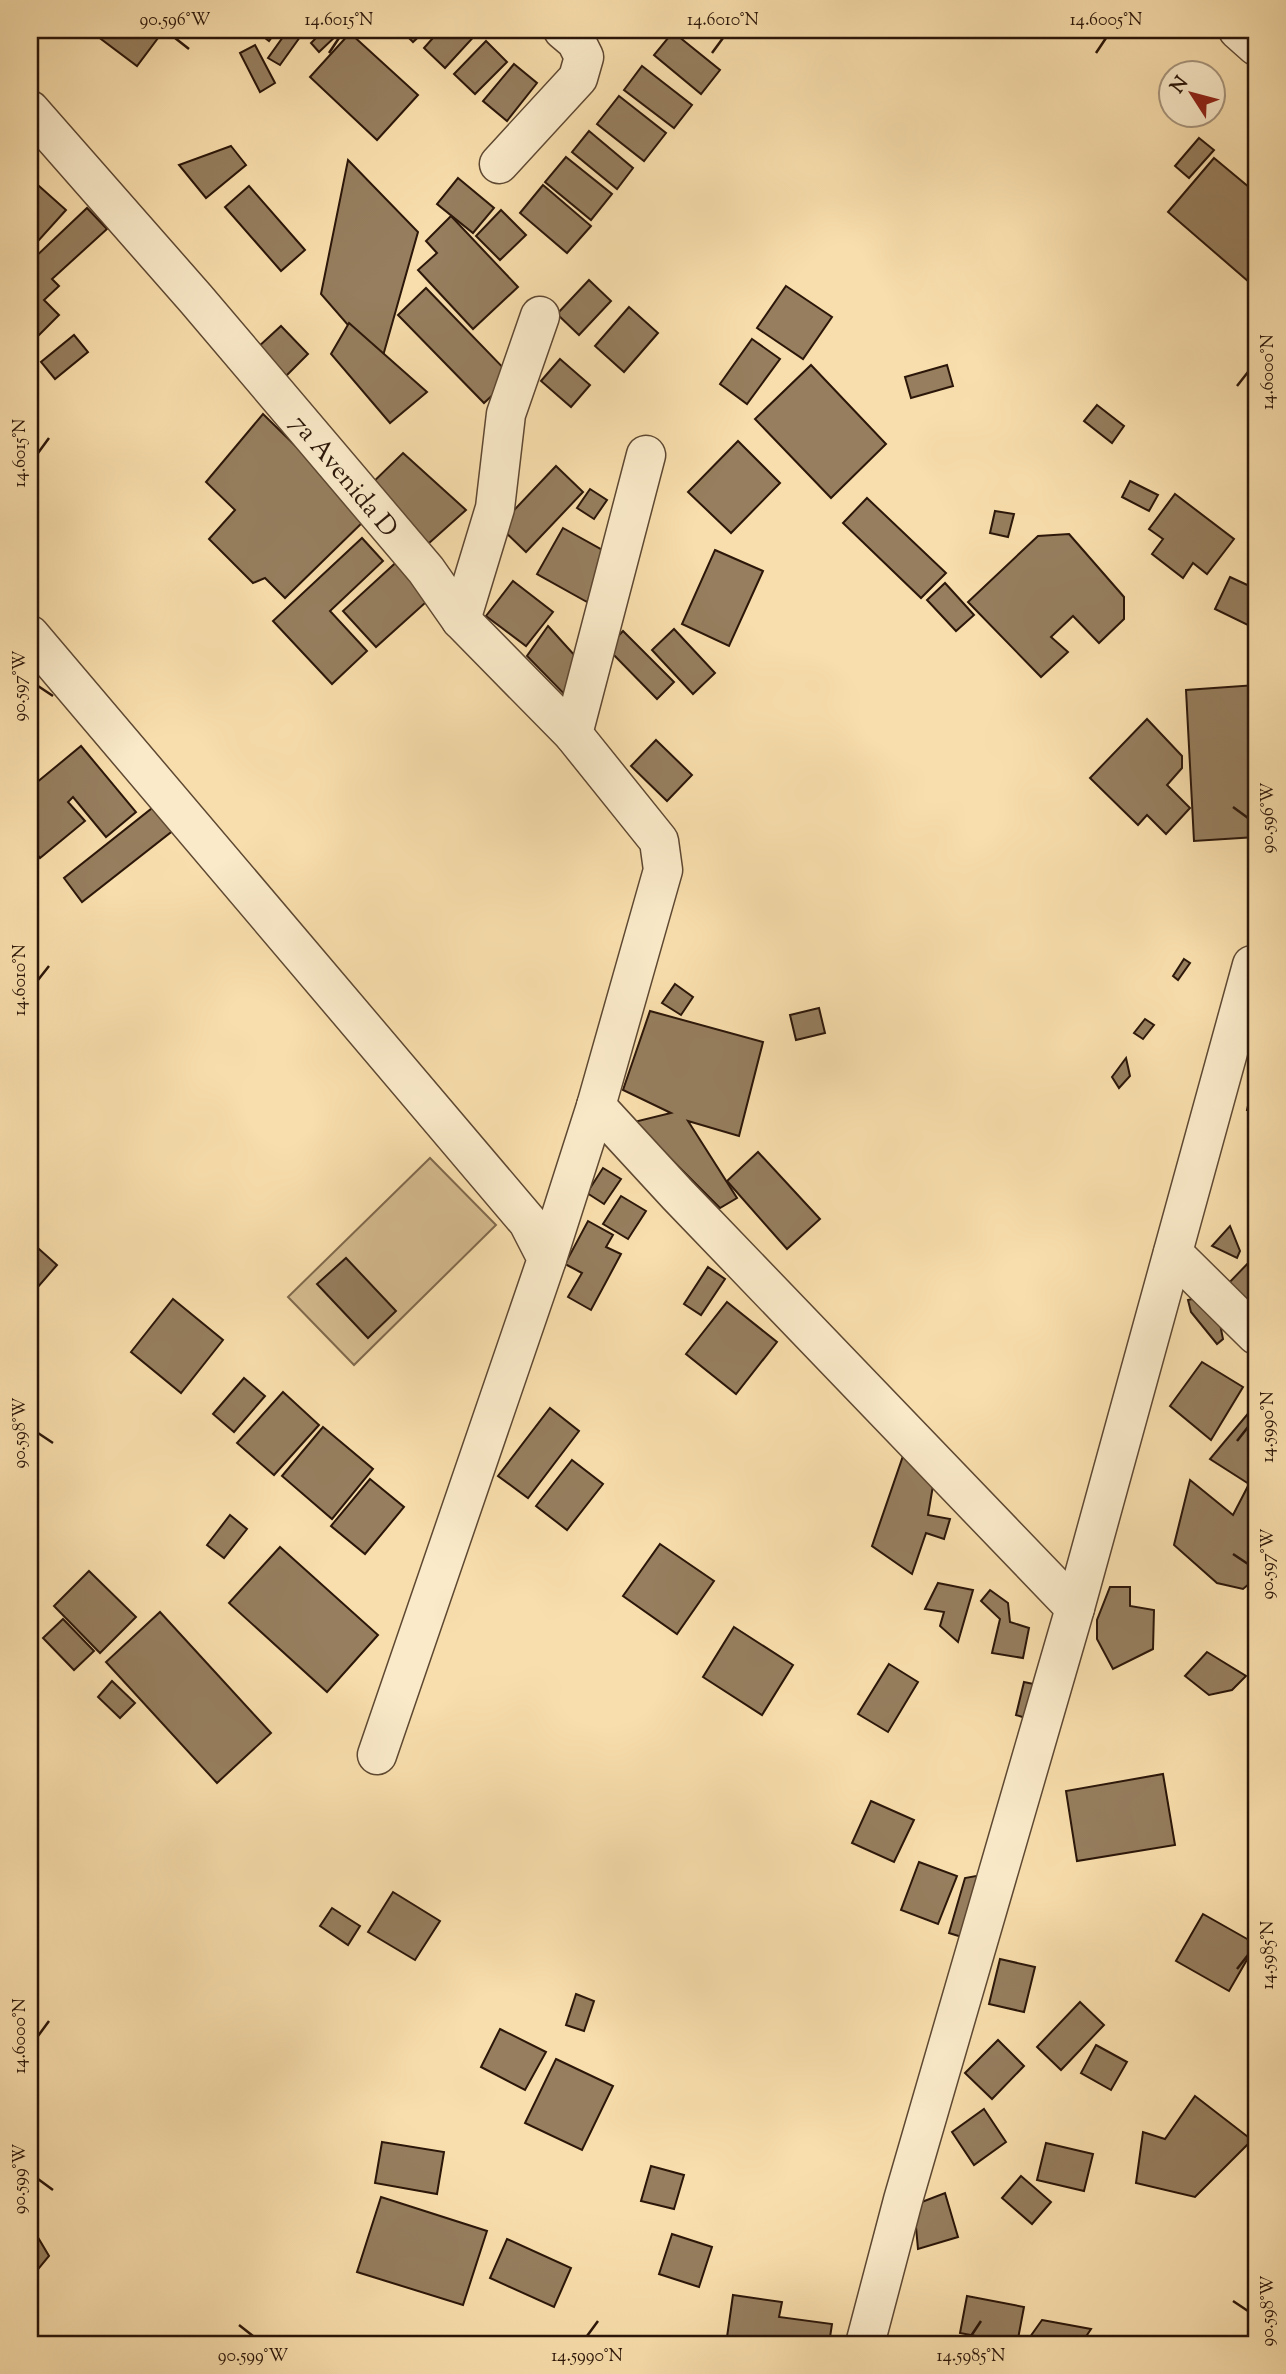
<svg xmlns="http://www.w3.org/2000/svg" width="1286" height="2374" font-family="'Sorts Mill Goudy',serif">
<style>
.green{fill:#d5bc90;stroke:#80694c;stroke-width:2}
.building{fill:#967e5e;stroke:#2b1609;stroke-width:2}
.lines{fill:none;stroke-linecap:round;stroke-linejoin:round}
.minor-casing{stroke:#5e4832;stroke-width:41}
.minor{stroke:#faeac9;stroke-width:38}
.ticks{fill:none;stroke:#2b1609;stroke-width:2.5}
.labels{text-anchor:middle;stroke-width:5;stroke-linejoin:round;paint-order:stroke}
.street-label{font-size:26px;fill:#2b1609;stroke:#faeac9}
.neatline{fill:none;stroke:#2b1609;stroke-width:2.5}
.ticks-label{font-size:18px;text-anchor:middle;fill:#2b1609}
</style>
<rect width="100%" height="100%" fill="#f8deac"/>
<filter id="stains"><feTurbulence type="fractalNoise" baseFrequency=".00286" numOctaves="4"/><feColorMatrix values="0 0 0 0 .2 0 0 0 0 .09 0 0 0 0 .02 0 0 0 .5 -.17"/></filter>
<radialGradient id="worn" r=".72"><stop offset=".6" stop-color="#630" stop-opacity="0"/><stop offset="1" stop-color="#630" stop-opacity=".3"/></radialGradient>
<path class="green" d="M430 1158 496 1225 354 1365 288 1297Z"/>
<g class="building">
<path d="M89 30H164L137 66Z"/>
<path d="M257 30H277L269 41 256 31Z"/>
<path d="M288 30H305L280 65 268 58Z"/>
<path d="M324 30H334L338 34 319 52 311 43Z"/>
<path d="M401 30H426L413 42Z"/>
<path d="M440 30 479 31 445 68 424 48Z"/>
<path d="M673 32 720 70 701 94 654 55Z"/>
<path d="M350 33 418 95 377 140 310 77Z"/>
<path d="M486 41 507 62 475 94 454 74Z"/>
<path d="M255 45 275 83 260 92 240 53Z"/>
<path d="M514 64 537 83 507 121 483 101Z"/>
<path d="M642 66 692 105 674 128 624 90Z"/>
<path d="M619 96 666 133 644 161 597 124Z"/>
<path d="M589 131 633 168 617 189 572 152Z"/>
<path d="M1199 138 1214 150 1189 178 1175 166Z"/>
<path d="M231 146 246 165 206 198 179 165Z"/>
<path d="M566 157 612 194 591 220 545 182Z"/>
<path d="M1214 158 1256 193V288L1168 212Z"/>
<path d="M348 160 418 232 381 363 321 294Z"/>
<path d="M30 178 66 210 30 250Z"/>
<path d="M458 178 494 208 473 233 437 204Z"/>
<path d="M543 185 591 226 567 253 520 213Z"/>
<path d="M249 186 305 250 281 271 225 207Z"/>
<path d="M87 208 107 229 52 279 59 286 44 300 59 315 30 344V262Z"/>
<path d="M501 210 526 235 500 260 476 236Z"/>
<path d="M451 216 518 287 473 329 418 270 437 253 426 241Z"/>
<path d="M589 280 611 301 579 335 557 314Z"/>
<path d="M786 286 832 317 803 359 757 328Z"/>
<path d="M426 288 512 377 484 403 398 315Z"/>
<path d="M629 307 658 333 624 372 595 346Z"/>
<path d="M349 323 427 392 390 423 331 354Z"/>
<path d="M281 326 308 354 285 377 257 348Z"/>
<path d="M74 335 88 352 55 379 41 362Z"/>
<path d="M752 339 780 359 747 404 720 384Z"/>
<path d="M560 359 590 385 571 407 541 381Z"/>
<path d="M811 365 886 444 831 498 755 419Z"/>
<path d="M947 365 953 386 911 398 905 377Z"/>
<path d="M1097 405 1124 426 1112 443 1084 421Z"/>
<path d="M263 414 368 517 285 598 265 578 253 583 209 539 235 510 206 482Z"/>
<path d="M738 441 780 483 731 533 688 492Z"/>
<path d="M403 453 466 510 419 552 366 489Z"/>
<path d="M556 466 583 492 526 552 499 526Z"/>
<path d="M1130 481 1158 495 1149 511 1122 497Z"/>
<path d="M590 489 607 500 594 519 577 508Z"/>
<path d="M1175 494 1234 539 1207 574 1193 563 1183 578 1152 554 1163 539 1149 529Z"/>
<path d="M867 498 946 573 921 598 843 523Z"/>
<path d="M995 511 1014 514 1008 537 990 533Z"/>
<path d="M563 528 613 556 587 602 537 574Z"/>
<path d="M1069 534 1124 597V619L1099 643 1073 616 1051 637 1068 652 1041 677 968 602 1038 536Z"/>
<path d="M362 538 383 561 330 611 367 651 332 684 273 621Z"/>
<path d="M715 550 763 571 729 646 682 624Z"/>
<path d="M402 557 435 594 376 647 343 611Z"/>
<path d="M1230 577 1256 589V629L1215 609Z"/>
<path d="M513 581 553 612 526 646 486 616Z"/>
<path d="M945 583 974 615 956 631 927 600Z"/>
<path d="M548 626 586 668 576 706 527 656Z"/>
<path d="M674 629 715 673 693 694 652 650Z"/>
<path d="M623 631 674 682 657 699 607 648Z"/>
<path d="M1256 685V837L1194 841 1186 690Z"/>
<path d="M1147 719 1182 756V768L1167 785 1190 808 1166 834 1147 815 1138 825 1090 778Z"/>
<path d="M656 740 692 775 667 801 631 766Z"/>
<path d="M81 746 136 812 106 837 73 797 68 802 85 821 40 858 30 846V788Z"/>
<path d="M156 805 175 829 82 902 64 878Z"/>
<path d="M1184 959 1190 963 1178 980 1173 976Z"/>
<path d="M675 984 693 997 681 1015 662 1003Z"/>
<path d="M819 1008 825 1033 796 1040 790 1015Z"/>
<path d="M650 1011 763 1042 739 1136 688 1121 737 1198 720 1208 634 1122 671 1113 623 1090Z"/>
<path d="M1145 1019 1154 1025 1143 1039 1134 1033Z"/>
<path d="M1126 1058 1130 1076 1119 1088 1112 1077Z"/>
<path d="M1256 1071V1113L1247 1110Z"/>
<path d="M758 1152 820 1219 787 1249 727 1181Z"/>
<path d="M603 1168 621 1179 604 1204 587 1193Z"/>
<path d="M621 1196 646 1211 628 1239 603 1224Z"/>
<path d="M588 1221 613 1235 606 1247 621 1254 591 1310 568 1297 582 1273 565 1264Z"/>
<path d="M1230 1226 1240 1251 1237 1258 1212 1246Z"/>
<path d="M30 1241 57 1265 30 1296Z"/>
<path d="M1256 1255V1315L1222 1290Z"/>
<path d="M346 1258 396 1311 368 1338 317 1284Z"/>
<path d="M708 1267 725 1279 701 1315 684 1304Z"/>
<path d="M1214 1294 1223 1339 1217 1344 1191 1312 1188 1300Z"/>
<path d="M173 1299 223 1340 181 1393 131 1352Z"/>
<path d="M727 1302 777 1342 736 1394 686 1354Z"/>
<path d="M1202 1362 1243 1387 1211 1440 1170 1406Z"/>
<path d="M244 1378 265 1396 234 1432 213 1414Z"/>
<path d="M283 1392 319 1425 274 1475 237 1443Z"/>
<path d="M550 1408 579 1431 528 1498 498 1476Z"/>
<path d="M1251 1410 1256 1415V1578L1243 1589 1217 1583 1174 1545 1190 1480 1233 1515 1249 1484 1210 1459Z"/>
<path d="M323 1427 373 1469 332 1519 282 1476Z"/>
<path d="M903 1456 934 1480 928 1515 950 1519 944 1539 926 1533 912 1574 872 1546Z"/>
<path d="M572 1460 603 1484 567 1530 536 1506Z"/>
<path d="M370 1479 404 1507 365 1554 331 1526Z"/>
<path d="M230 1515 247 1529 224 1558 207 1545Z"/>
<path d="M660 1544 714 1581 677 1634 623 1596Z"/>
<path d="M280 1547 378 1635 327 1692 229 1603Z"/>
<path d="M89 1571 136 1617 100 1653 54 1606Z"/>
<path d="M938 1583 973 1590 958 1642 940 1626 944 1612 925 1609Z"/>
<path d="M1110 1587H1130V1606L1154 1610 1153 1649 1113 1669 1097 1639V1620Z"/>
<path d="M990 1590 1008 1603 1010 1622 1029 1628 1023 1658 992 1653 1000 1619 981 1601Z"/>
<path d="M160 1612 271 1733 217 1783 106 1662Z"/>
<path d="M63 1619 94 1651 74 1670 43 1638Z"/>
<path d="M734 1627 793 1665 762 1715 703 1677Z"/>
<path d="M1207 1652 1246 1676 1232 1690 1209 1695 1185 1676Z"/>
<path d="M889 1664 918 1682 888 1732 858 1714Z"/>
<path d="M112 1681 135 1703 120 1718 98 1697Z"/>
<path d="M1024 1682 1043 1686 1035 1721 1016 1715Z"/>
<path d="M1163 1774 1175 1845 1077 1861 1066 1791Z"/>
<path d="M871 1801 914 1820 894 1862 852 1843Z"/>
<path d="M919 1862 957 1876 938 1924 901 1910Z"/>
<path d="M987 1874 965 1938 949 1933 965 1878Z"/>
<path d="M393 1892 440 1921 415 1960 368 1932Z"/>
<path d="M332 1908 360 1926 348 1945 320 1926Z"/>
<path d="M1203 1914 1256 1944 1229 1991 1176 1961Z"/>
<path d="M1000 1959 1035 1967 1024 2012 989 2004Z"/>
<path d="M576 1994 594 2001 584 2031 566 2025Z"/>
<path d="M1080 2002 1104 2025 1061 2070 1037 2047Z"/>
<path d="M500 2029 546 2052 525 2090 481 2067Z"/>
<path d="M998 2040 1024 2066 992 2099 965 2073Z"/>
<path d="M1096 2045 1127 2062 1111 2090 1081 2073Z"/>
<path d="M556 2059 613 2086 582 2150 525 2123Z"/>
<path d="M1195 2096 1252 2140 1195 2197 1136 2183 1143 2132 1165 2139Z"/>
<path d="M984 2109 1006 2142 974 2165 952 2132Z"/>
<path d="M382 2142 444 2152 437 2194 375 2183Z"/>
<path d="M1046 2143 1093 2154 1084 2191 1037 2180Z"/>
<path d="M651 2166 684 2175 674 2209 641 2201Z"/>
<path d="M1021 2176 1051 2202 1032 2224 1002 2198Z"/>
<path d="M945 2193 958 2237 918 2249 914 2205Z"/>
<path d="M381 2197 487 2231 463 2305 357 2272Z"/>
<path d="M30 2224 49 2256 30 2279Z"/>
<path d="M672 2234 712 2247 699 2287 659 2274Z"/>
<path d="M507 2239 571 2268 554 2307 490 2278Z"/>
<path d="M733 2295 782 2302 779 2317 832 2324 829 2344H726Z"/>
<path d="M967 2296 1024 2307 1017 2344 960 2333Z"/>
<path d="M1042 2320 1091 2329 1081 2344H1025Z"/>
</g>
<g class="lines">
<defs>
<g id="minor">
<path d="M1238 30 1256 46"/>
<path d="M30 110 196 299 426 570 461 620 573 734 659 841 663 870 596 1106 547 1259"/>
<path d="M499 164 578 78 584 57 576 41 563 30"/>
<path d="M461 620 495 508 506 414 540 316"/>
<path d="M30 635 528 1222 547 1259 377 1755"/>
<path d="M573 734 646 455"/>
<path d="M596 1106 678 1195 1075 1608"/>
<path d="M1173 1253 1256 1335"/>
<path d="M865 2344 903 2200 1075 1608 1252 965"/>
</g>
</defs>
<use href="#minor" class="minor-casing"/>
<use href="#minor" class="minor"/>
</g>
<path class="ticks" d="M175 38 189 49M329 53 339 38M712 53 723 38M1096 53 1106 38M1237 386 1248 372M38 453 49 438M38 686 53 696M1233 807 1248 818M38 980 49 966M38 1433 53 1443M1237 1441 1248 1427M1233 1554 1248 1564M1237 1969 1248 1955M38 2036 49 2021M38 2179 53 2190M1233 2301 1248 2311M239 2325 253 2336M587 2336 598 2321M971 2336 981 2321"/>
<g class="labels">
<g class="street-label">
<text transform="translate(345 475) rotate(50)" y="9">7a Avenida D</text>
</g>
</g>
<rect width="1286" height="2374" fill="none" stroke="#f8deac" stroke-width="77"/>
<g transform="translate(1192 94) rotate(306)"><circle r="33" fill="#faeac9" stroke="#a7957c" stroke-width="2"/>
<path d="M0-5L12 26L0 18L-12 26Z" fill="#8f2418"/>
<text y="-10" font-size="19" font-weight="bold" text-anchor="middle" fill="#2b1609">N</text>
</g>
<rect x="38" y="38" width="1210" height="2298" class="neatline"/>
<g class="ticks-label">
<text x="175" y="25">90.596°W</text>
<text x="339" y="25">14.6015°N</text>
<text x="723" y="25">14.6010°N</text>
<text x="1106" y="25">14.6005°N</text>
<text transform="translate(1267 372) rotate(-90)" y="6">14.6000°N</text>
<text transform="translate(19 453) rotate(-90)" y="6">14.6015°N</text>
<text transform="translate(19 686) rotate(-90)" y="6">90.597°W</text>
<text transform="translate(1267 818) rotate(-90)" y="6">90.596°W</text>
<text transform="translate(19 980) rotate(-90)" y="6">14.6010°N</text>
<text transform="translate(1267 1427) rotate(-90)" y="6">14.5990°N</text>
<text transform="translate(19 1433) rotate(-90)" y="6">90.598°W</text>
<text transform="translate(1267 1564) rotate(-90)" y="6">90.597°W</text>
<text transform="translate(1267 1955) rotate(-90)" y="6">14.5985°N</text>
<text transform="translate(19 2036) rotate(-90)" y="6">14.6000°N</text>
<text transform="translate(19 2179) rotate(-90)" y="6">90.599°W</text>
<text transform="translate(1267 2311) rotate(-90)" y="6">90.598°W</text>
<text x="253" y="2361">90.599°W</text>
<text x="587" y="2361">14.5990°N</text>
<text x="971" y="2361">14.5985°N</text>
</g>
<rect width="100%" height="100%" filter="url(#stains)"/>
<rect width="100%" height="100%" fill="url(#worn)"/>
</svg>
